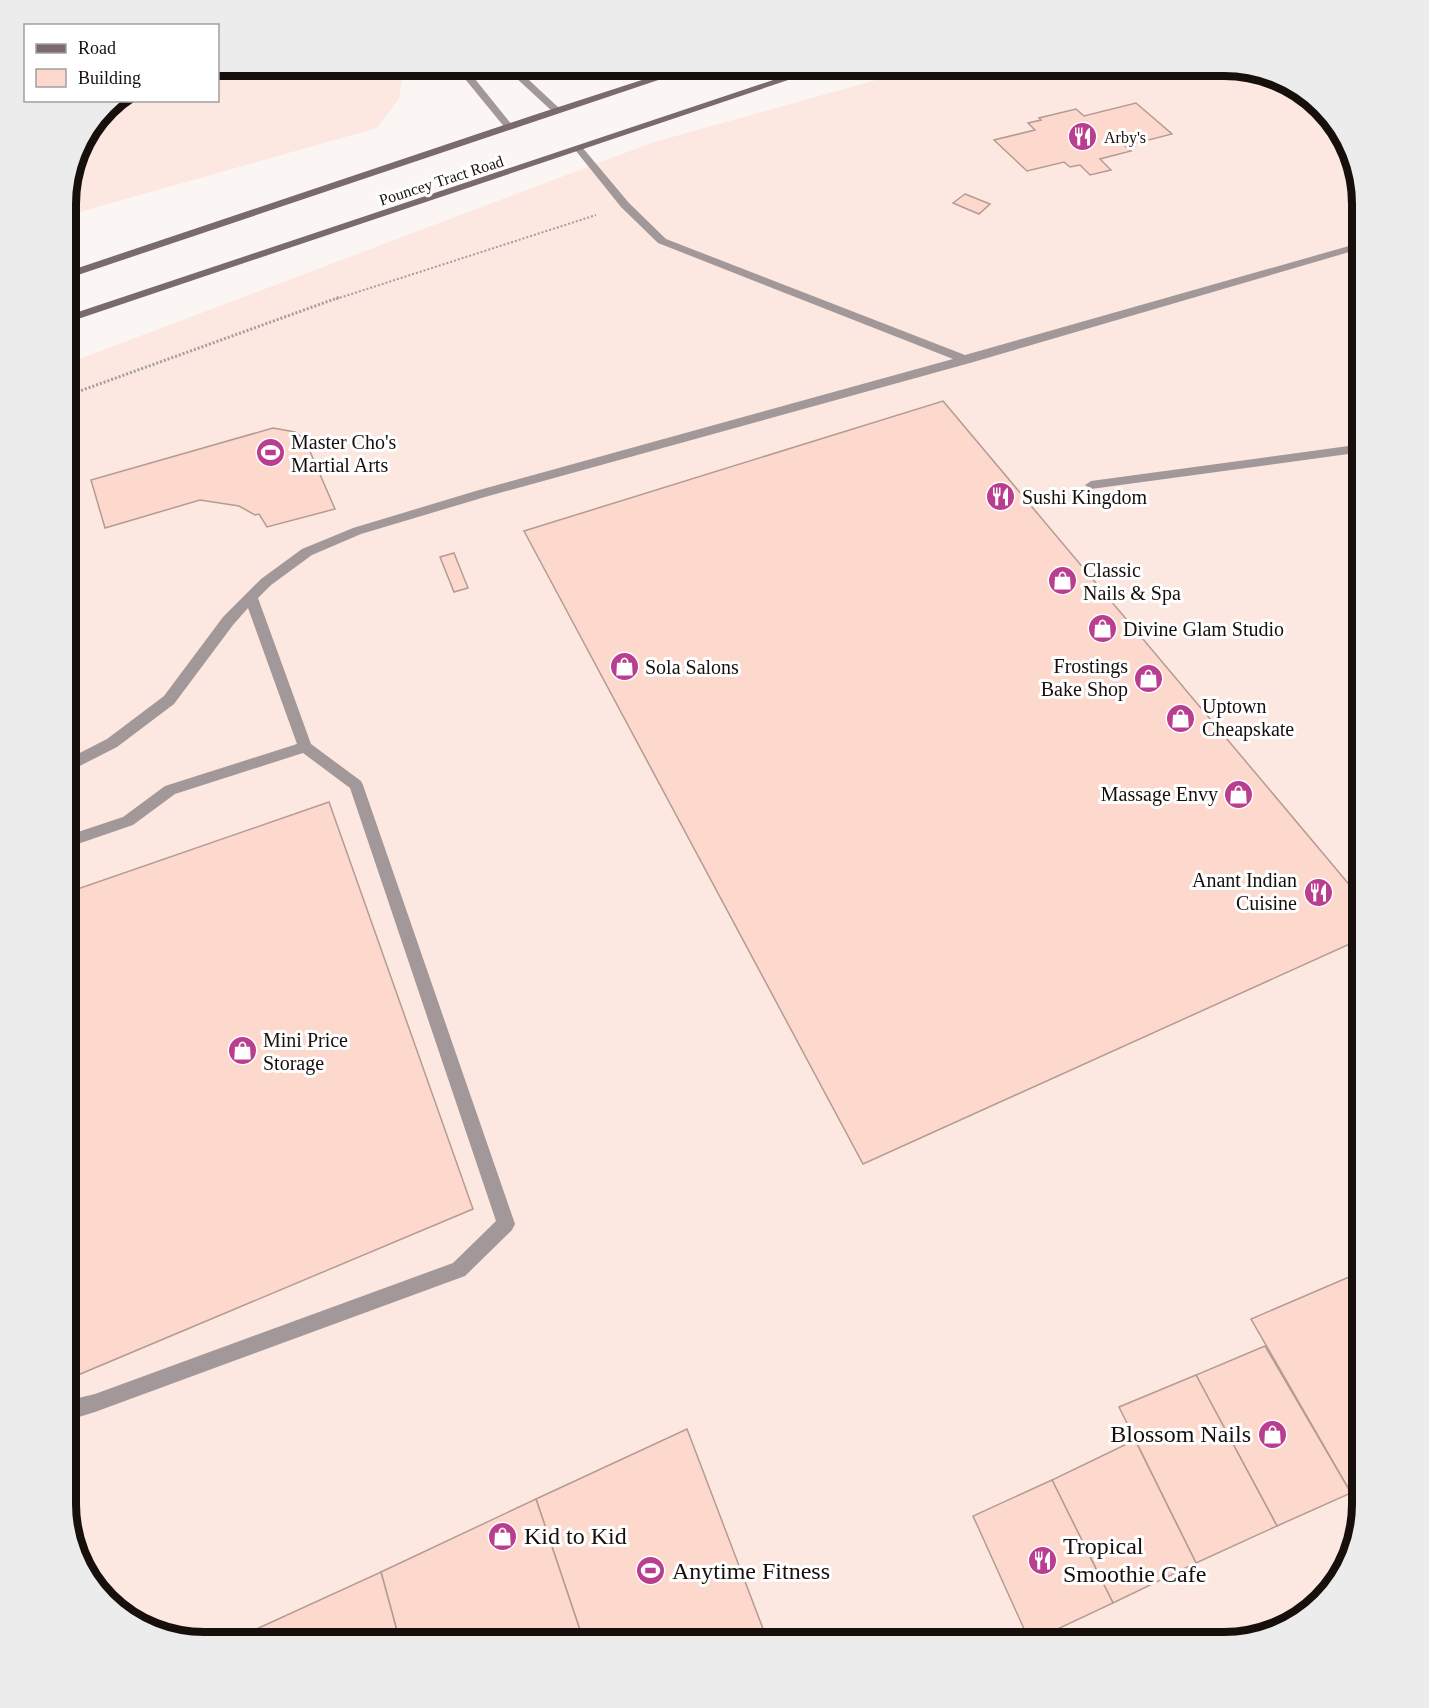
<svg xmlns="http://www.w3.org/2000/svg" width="1429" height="1708" font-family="Georgia,serif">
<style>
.built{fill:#fce8e0}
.building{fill:#fdd9cd;stroke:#b49b93;stroke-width:1.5}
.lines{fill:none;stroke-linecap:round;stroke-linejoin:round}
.path-far1{stroke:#a59e9c;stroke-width:2;stroke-dasharray:2 2;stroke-linecap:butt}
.path{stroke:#a59e9c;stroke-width:3;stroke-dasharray:2 2;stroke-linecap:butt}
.service{fill:#a39899;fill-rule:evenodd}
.secondary{fill:#7b6a6d;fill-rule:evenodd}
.labels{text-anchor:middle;stroke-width:6;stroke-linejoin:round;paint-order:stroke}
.far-poi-label{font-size:16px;fill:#170f0c;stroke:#fff;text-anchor:start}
.far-street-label{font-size:16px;fill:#170f0c;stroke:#fff}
.poi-label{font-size:20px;fill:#170f0c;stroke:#fff;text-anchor:start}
.near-poi-label{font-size:24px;fill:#170f0c;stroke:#fff;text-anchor:start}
.rim{fill:none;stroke:#170f0c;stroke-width:8}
</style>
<rect width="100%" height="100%" fill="#fbf6f4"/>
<g class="built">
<path d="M218 66H404L399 99 377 128 66 216V195L80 143 113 101 218 100Z"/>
<path d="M926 66H1234L1294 84 1340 127 1363 204V1504L1349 1565 1302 1619 1225 1642H204L143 1628 89 1581 66 1504V364L651 143Z"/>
</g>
<g class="building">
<path d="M1136 103 1172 134 1125 146 1131 151 1100 159 1111 170 1090 175 1080 165 1070 167 1064 162 1027 171 994 140 1035 130 1028 123 1041 120 1039 118 1076 109 1084 116Z"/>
<path d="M965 194 990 204 979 214 953 203Z"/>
<path d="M943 401 1363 901V938L863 1164 524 531Z"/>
<path d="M273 428 295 432 305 440 335 509 267 527 259 514 255 515 239 506 200 500 105 528 91 480Z"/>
<path d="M454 553 468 588 454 592 440 557Z"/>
<path d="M329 802 473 1209 66 1380V893Z"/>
<path d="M1363 1271V1488L1351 1493 1251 1319Z"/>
<path d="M1265 1346 1351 1493 1277 1526 1196 1375Z"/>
<path d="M1196 1375 1277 1526 1196 1563 1119 1407Z"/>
<path d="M687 1429 768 1642H584L536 1499Z"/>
<path d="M1135 1440 1196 1563 1113 1603 1052 1480Z"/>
<path d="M1052 1480 1113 1603 1030 1642 973 1516Z"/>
<path d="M536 1499 584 1642H400L381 1572Z"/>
<path d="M381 1572 400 1642H254L252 1631Z"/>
<path d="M252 1631 254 1642H231Z"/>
</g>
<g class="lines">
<path class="path-far1" d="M336 299 596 215"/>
<path class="path" d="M66 396 340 297"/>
<g class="service">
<path d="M464 66H474L475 79 512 125V129H506L465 79Z"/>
<path d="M503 66H514L559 108V112H553Z"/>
<path d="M576 147H582L629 203 666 239 965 355 1363 242V248L970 363 485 497 361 534 312 555 271 585 258 598 311 744 361 781 363 785 515 1224 512 1230 465 1276 95 1412 66 1421V1401L95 1394 453 1263 496 1221 350 788 303 753 175 794 133 825 66 848V836L123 817 165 786 297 744 248 608 233 625 174 704 117 747 66 773V760L107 739 164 696 223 617 261 579 302 549 353 528 479 490 953 359 658 243 621 207 576 151Z"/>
<path d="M1363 444V452L1091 489 1085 485 1091 481Z"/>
</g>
<g class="secondary">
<path d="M685 66H700L66 279V272L534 115Z"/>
<path d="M815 66H830L66 323V316Z"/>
</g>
</g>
<defs>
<symbol id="restaurant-disc" viewBox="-11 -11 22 22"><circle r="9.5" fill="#ba3e8f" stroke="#fff"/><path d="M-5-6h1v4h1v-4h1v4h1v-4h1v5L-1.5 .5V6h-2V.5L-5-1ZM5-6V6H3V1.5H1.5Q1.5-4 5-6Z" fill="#fff"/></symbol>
<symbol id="stadium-disc" viewBox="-11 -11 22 22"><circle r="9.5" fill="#ba3e8f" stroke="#fff"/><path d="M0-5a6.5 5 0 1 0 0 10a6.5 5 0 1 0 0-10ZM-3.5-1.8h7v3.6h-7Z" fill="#fff"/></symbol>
<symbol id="shop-disc" viewBox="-11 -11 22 22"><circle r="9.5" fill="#ba3e8f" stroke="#fff"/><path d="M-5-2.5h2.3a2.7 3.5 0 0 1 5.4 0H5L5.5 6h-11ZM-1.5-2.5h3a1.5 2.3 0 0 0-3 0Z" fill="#fff"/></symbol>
</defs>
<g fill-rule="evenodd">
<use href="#restaurant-disc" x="1066" y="120" width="33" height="33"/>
<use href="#stadium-disc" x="254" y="436" width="33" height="33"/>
<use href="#restaurant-disc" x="984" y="480" width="33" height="33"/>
<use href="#shop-disc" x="1046" y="564" width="33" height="33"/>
<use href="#shop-disc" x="1086" y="612" width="33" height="33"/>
<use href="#shop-disc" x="608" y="650" width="33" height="33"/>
<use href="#shop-disc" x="1132" y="662" width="33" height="33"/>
<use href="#shop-disc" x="1164" y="702" width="33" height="33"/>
<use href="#shop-disc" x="1222" y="778" width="33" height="33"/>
<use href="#restaurant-disc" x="1302" y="876" width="33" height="33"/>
<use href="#shop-disc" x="226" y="1034" width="33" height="33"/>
<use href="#shop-disc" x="1256" y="1418" width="33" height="33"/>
<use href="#shop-disc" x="486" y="1520" width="33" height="33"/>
<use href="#restaurant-disc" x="1026" y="1544" width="33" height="33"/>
<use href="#stadium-disc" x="634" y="1554" width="33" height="33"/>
</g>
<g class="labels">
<g class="far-poi-label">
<text x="1104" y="143">Arby's</text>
</g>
<g class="far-street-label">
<text transform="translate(441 180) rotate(-18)" y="6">Pouncey Tract Road</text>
</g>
<g class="poi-label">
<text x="291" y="449">Master Cho's<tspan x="291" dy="23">Martial Arts</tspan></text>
<text x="1022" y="504">Sushi Kingdom</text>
<text x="1083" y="577">Classic<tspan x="1083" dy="23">Nails &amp; Spa</tspan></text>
<text x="1123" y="636">Divine Glam Studio</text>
<text x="1128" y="673" text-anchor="end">Frostings<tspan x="1128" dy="23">Bake Shop</tspan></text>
<text x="645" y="674">Sola Salons</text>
<text x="1202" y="713">Uptown<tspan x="1202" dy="23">Cheapskate</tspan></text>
<text x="1218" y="801" text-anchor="end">Massage Envy</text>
<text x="1297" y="887" text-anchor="end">Anant Indian<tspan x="1297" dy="23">Cuisine</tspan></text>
<text x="263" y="1047">Mini Price<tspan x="263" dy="23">Storage</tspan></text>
</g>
<g class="near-poi-label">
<text x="1251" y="1442" text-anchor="end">Blossom Nails</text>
<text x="524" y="1544">Kid to Kid</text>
<text x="1063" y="1554">Tropical<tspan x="1063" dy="28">Smoothie Cafe</tspan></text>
<text x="672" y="1579">Anytime Fitness</text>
</g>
</g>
<path d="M0 0H1429V1708H0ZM204 76H1224A128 128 0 0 1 1352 204V1504A128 128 0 0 1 1224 1632H204A128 128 0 0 1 76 1504V204A128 128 0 0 1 204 76Z" fill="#ececec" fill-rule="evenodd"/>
<path class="rim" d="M204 76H1224A128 128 0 0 1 1352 204V1504A128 128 0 0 1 1224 1632H204A128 128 0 0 1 76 1504V204A128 128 0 0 1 204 76Z"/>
<rect x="24" y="24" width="195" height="78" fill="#ffffff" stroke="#a29f9e" stroke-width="1.5"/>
<rect x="36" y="44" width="30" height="9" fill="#7b6a6d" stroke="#a29f9e" stroke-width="1.5"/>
<text x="78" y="54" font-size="18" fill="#170f0c">Road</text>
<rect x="36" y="69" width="30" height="18" fill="#fdd9cd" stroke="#a29f9e" stroke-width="1.5"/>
<text x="78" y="84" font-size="18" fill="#170f0c">Building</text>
</svg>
